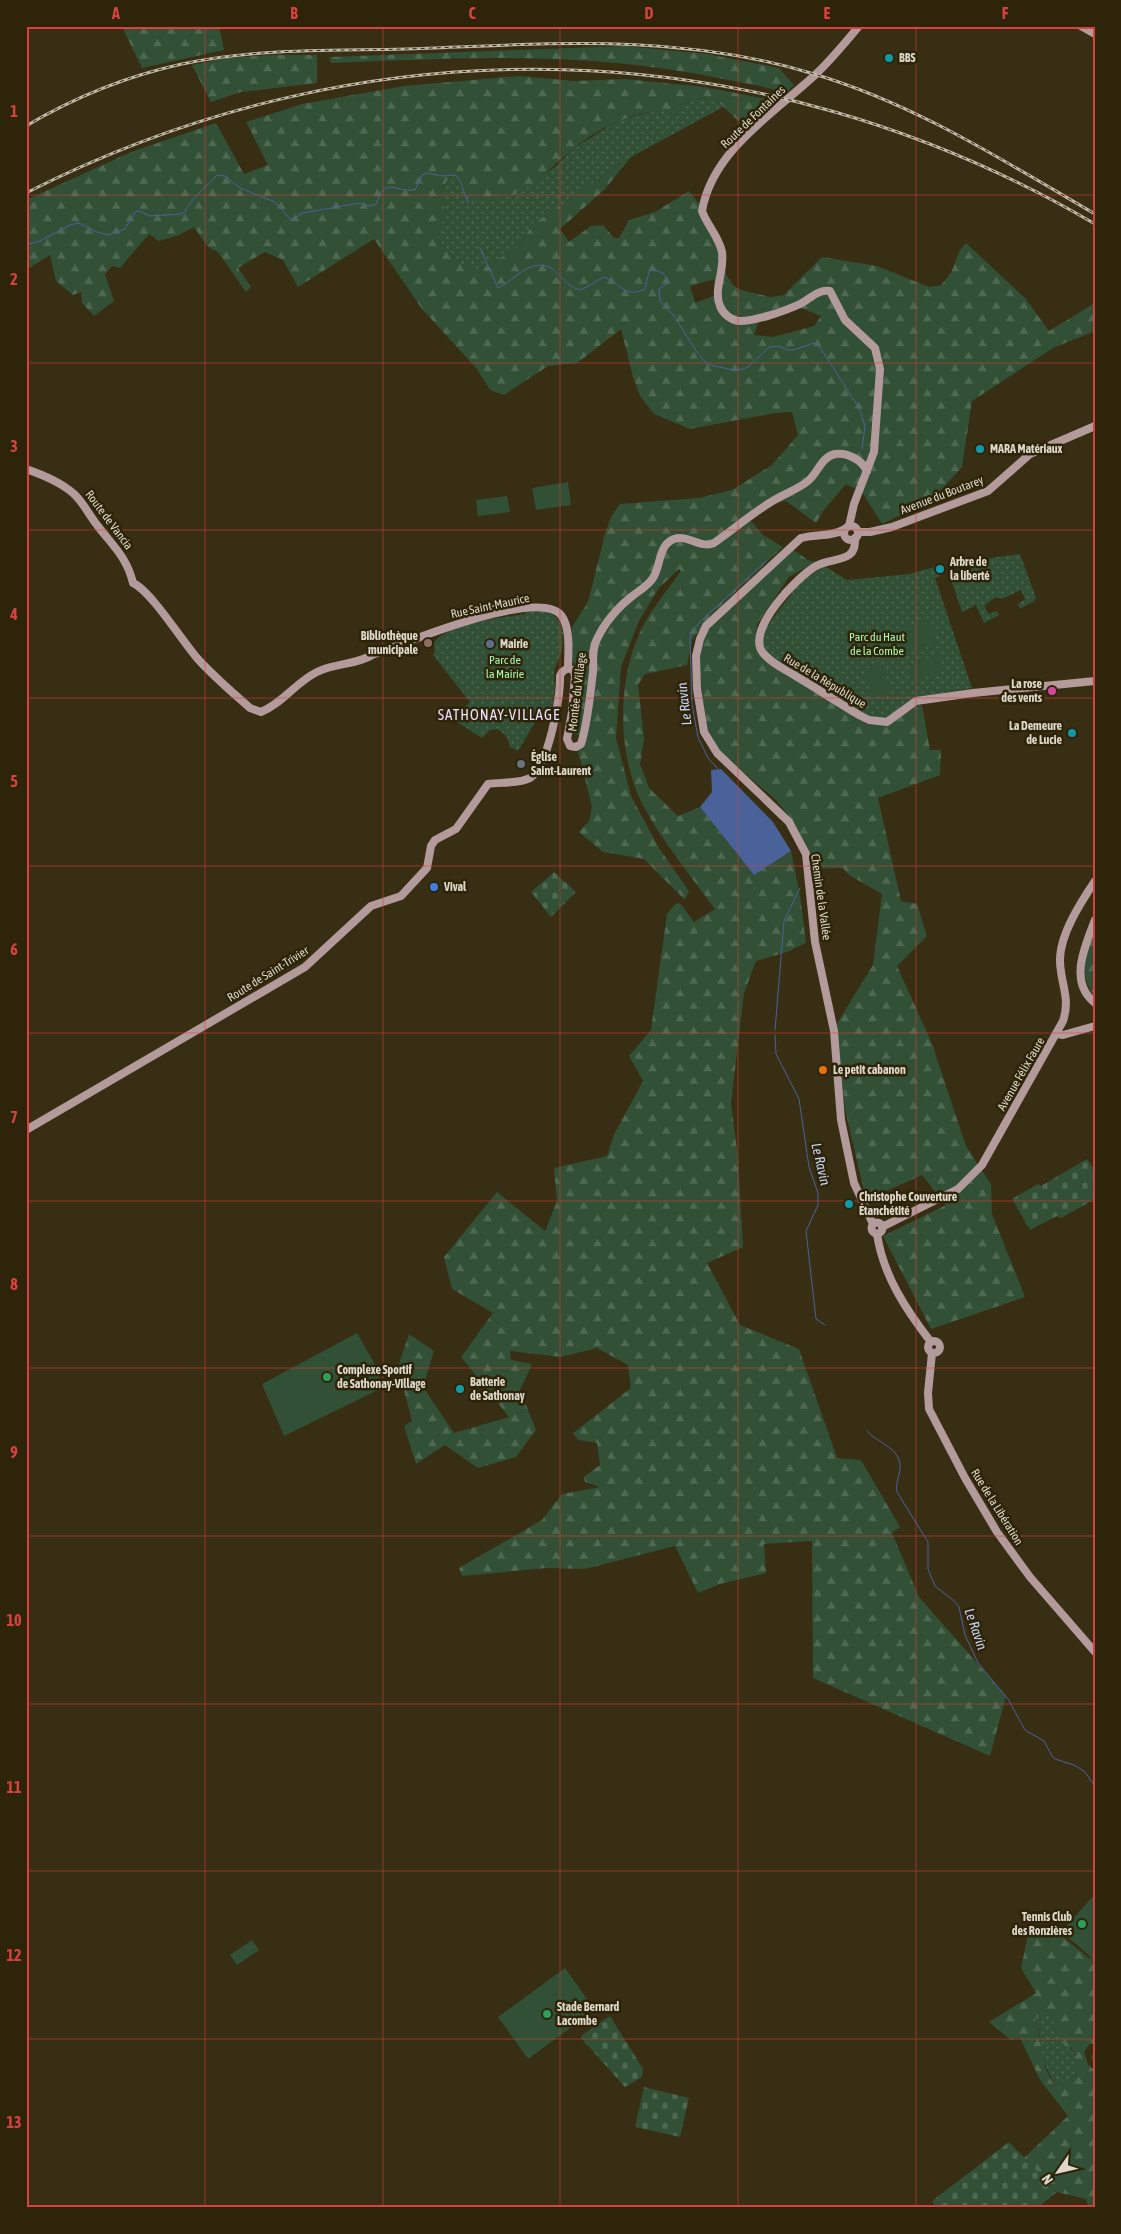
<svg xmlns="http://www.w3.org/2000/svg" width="1121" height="2234" font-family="'Asap Condensed',sans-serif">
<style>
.grass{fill:url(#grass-dots)}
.forest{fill:url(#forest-firs);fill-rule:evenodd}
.cemetery{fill:url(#cemetery-stones)}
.garden{fill:#315035}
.water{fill:#49629a}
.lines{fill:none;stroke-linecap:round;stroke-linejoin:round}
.stream{stroke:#49629a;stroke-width:1}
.secondary{stroke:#b39a9b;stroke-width:8}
.rail-casing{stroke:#bfb8a7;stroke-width:3}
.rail{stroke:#2d2409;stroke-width:1;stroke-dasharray:4;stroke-linecap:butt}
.grid{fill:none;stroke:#d74240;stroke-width:1;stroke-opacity:0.55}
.culture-dot{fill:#0f9aa8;stroke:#2d2409;stroke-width:2}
.education-dot{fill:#8d6e63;stroke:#2d2409;stroke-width:2}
.service-dot{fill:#5c6f8a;stroke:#2d2409;stroke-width:2}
.hotel-dot{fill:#d1479c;stroke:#2d2409;stroke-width:2}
.worship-dot{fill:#6b7280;stroke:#2d2409;stroke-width:2}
.shop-dot{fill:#3f7fe0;stroke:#2d2409;stroke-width:2}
.food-dot{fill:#e8710a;stroke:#2d2409;stroke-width:2}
.leisure-dot{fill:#2e9e5b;stroke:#2d2409;stroke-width:2}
.labels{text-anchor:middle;stroke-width:5;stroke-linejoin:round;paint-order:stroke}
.poi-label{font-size:12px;font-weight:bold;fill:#ddd7c8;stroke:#2d2409;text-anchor:start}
.street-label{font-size:12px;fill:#ddd7c8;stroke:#2d2409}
.park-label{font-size:12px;fill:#a8f9b3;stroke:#2d2409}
.water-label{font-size:14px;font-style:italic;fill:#c4d5f6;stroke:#2d2409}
.quarter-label{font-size:15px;letter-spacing:1px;fill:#ebdefa;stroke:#2d2409}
.neatline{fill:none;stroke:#d74240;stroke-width:2}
.grid-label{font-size:16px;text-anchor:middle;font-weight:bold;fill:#d74240}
</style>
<defs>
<pattern id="grass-dots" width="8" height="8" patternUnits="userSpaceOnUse" patternTransform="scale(1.25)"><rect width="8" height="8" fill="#315035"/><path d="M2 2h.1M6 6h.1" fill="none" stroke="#4e6851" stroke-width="1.8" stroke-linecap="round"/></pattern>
<pattern id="forest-firs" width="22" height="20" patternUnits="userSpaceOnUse" patternTransform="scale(1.25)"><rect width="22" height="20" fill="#315035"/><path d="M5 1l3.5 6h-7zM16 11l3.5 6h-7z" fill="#4e6851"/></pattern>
<pattern id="cemetery-stones" width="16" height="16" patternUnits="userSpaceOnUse" patternTransform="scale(1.25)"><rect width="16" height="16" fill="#315035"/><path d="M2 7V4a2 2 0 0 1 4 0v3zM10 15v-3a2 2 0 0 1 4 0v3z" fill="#4e6851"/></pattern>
</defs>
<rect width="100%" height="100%" fill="#382e13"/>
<g class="grass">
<path d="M705 98 716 100 723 107 631 157 533 224 516 250 476 270 463 265 437 239 445 211 442 189 448 179H456L463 188 509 197 555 167 573 149 617 121 657 110H667L669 117 680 105Z"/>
<path d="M1020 554 1036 598 1034 601 1020 609 1018 604 1025 599 1021 590 1002 599 996 597 985 605V608L989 614 997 611 999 615 984 623 976 605 962 612 952 582C967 558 995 558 1020 554Z"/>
<path d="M824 566 847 580 910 574 938 566 942 575 935 578 972 688 915 698 886 719H875L859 712 769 655 762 646 763 633 767 626 800 582Z"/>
<path d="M547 610 560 621 563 633 562 651 554 671 555 688 551 714 541 712 518 751 510 747 507 737 498 729 490 730 482 738 457 722 465 714 464 708 470 702 433 655 435 650 433 644C446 623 501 618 525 614L524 611Z"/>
<path d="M1047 2010 1075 2056 1077 2075 1071 2082H1061L1055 2086 1042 2058 1039 2030 1035 2018Z"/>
</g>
<g class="forest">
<path d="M128 26H219L224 50 142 68 123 29Z"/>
<path d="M626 46 707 54 779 68 794 85 787 92C731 80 673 68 615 63 521 54 426 59 331 63L329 57Z"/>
<path d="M271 55H317V83L241 92 211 102 192 65 227 58Z"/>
<path d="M520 76 574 81 625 79 704 87 777 101 749 126 745 127 716 100 706 98 680 105 669 118 667 110C634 111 598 128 572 150 557 162 527 193 507 197 497 199 486 198 476 198L463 188 456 179H448L442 189 445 211 437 239 463 265 476 270 516 250 533 224 631 157 604 190 560 229 569 242 591 226 603 225 614 238H619L629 220 655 212 689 191 699 204 721 254 727 276 733 285 741 290 770 297 784 295 822 257 877 266 929 287 941 285 951 273 960 250 966 243 1025 298 1049 331 1095 303V331L1053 348 972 401 962 467 932 500 882 524 862 492 846 484 823 511 816 523 786 501 773 504 750 520 763 535 783 547 711 615 692 640 687 665 645 674 638 685 644 739 640 764 649 788 678 816 700 807 754 875 791 851 800 895 806 943 787 952 756 961 744 993 731 1103 738 1158 743 1247 707 1263 740 1325 799 1349 837 1458 861 1460 900 1527 892 1533 919 1597 1006 1696 990 1756 813 1678 812 1541 764 1544 766 1573 720 1584 698 1593 675 1546 585 1569 546 1568 462 1576 459 1568 542 1520 562 1494 600 1487 585 1482 584 1477 600 1465 597 1443 578 1440 573 1433 631 1388 628 1365 597 1348 561 1357 510 1351 511 1360 532 1364 520 1390 536 1430 516 1457 478 1468 445 1445 416 1464 404 1426 412 1421 398 1367 409 1334 434 1351 423 1387 454 1433 509 1417 461 1357 493 1313 452 1289 444 1257 497 1192 545 1231 557 1201 554 1168 607 1156 614 1135 643 1081 629 1056 651 1030 667 914 675 904 680 903 694 922 715 909C691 876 664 844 645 809 616 757 616 676 644 624 654 606 669 588 681 571L679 569 658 589 639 621 631 641 621 667 616 738 631 796 659 848 689 891 685 900 644 859 603 852 579 832 589 821 592 807 578 751 585 745 582 736 570 733 576 713 578 693 576 667 572 661V627L588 602 605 534 611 517 620 504 699 498 732 490 772 465 798 435 792 412 775 413 690 429 654 414 640 396 633 377 621 329 577 363 548 366 504 395 490 390 477 369 422 309 374 239 298 287 283 260 265 252 238 268 251 287 246 292 218 252 208 247 194 227 179 235 159 241 149 234 120 268 112 266 105 274 114 301 94 316 82 303 81 292 73 295 56 281 50 255 26 270V200L131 152 216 123 244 174 268 165 246 122 302 104 404 86ZM714 279 716 295 695 303 690 286ZM801 308 821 316 814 326 773 337 754 335 759 320 788 313Z"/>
<path d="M791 548 808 560 815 562 789 577 764 614 757 624 755 639 760 655 867 724 888 725 919 705 922 706 930 750H941L940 775 878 798 901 901 917 904 927 936 897 966 934 1048 936 1056 966 1146 991 1184 992 1214 1025 1297 931 1329 883 1236 946 1205 922 1175 866 1200 845 1109 836 1025 873 965 882 894 849 875 843 868 810 869 792 820 775 799 718 751 707 732 701 690 699 656 708 626Z"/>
<path d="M1095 927V997C1077 973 1086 953 1095 927Z"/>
<path d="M1053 1929 1095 1963V2061L1091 2059 1094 2050 1093 2044 1090 2043 1084 2052 1088 2064 1095 2071V2208H1089L1086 2199 1057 2192 1024 2158 1068 2116 1040 2080 1020 2038 1011 2040 989 2022 1036 1993 1021 1968 1029 1930ZM1047 2010 1066 2048 1071 2047 1075 2056 1074 2059 1077 2075 1071 2082H1061L1055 2086C1039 2063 1043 2041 1035 2018Z"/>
</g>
<g class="cemetery">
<path d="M554 872 576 892 551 917 531 892Z"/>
<path d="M1087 1159 1095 1171V1199L1061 1218 1057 1216 1030 1230 1012 1199 1038 1184 1041 1186Z"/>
<path d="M610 2016 643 2069 642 2077 625 2087 581 2038 582 2035Z"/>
<path d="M644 2087 689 2098 680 2137 635 2127Z"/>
<path d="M1009 2142 1057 2192 1037 2208H937L932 2201Z"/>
</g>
<g class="garden">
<path d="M568 482 571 505 536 510 532 488Z"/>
<path d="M507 496 510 512 478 516 476 500Z"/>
<path d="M929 619 937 644 912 652 904 627Z"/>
<path d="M902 628 910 653 885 661 877 636Z"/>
<path d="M939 655 944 670 913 680 909 665Z"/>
<path d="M882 664 891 692 873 698 864 669Z"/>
<path d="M357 1333 377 1368 382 1388 284 1436 262 1384Z"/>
<path d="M1095 1894V1961L1093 1962 1090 1959 1091 1957 1065 1935 1063 1930Z"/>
<path d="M252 1940 259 1950 237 1965 230 1955Z"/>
<path d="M565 1968 595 2010 528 2059 498 2017Z"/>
</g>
<path class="water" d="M721 769 773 822 791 851 754 875 700 807 712 792 711 770Z"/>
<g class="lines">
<g class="stream">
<path d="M26 245 40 241 70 225 79 223 97 232 108 235 125 229 135 212 139 211 150 216 180 214 185 212C190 200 207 186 217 175L225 176 240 188 275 202 291 220 303 213 359 203 370 206 376 204C386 176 394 192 415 190L422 175 426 173 443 176 456 175 461 183 468 203"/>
<path d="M480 248 498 288C509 283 517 273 528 268 557 256 557 285 581 290L604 277C621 283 623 299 645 289L649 272 651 269 663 273 669 282 659 289 660 301 674 316 695 349 704 361 710 365 733 370 743 369 748 367 769 347 778 346 788 350H793L814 343 819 346 859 408 865 426 862 449"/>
<path d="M718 769 708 758 698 737 692 705 690 638 693 630 702 620 766 561"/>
<path d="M775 1030 784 921 800 888"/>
<path d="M775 1035 776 1054 799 1099 809 1167 818 1193V1205L806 1231 816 1319 825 1325"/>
<path d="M867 1431C876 1442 898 1447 900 1464 901 1474 895 1482 897 1492L928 1542V1569L935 1586 954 1601 959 1607 965 1635 978 1663 1008 1699 1025 1730 1044 1741 1052 1756 1055 1759 1074 1765 1084 1771 1095 1786"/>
</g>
<g class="secondary">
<path d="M1081 26 1095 34"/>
<path d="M26 469C43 475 61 482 74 494 83 502 89 515 97 525 112 545 127 557 133 583 151 591 182 641 197 658 213 676 232 692 250 708L261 712C283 703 296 682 317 672 335 663 356 665 372 655 403 644 537 587 561 615 571 628 568 652 568 668"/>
<path d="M849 526 854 504 874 452 880 369 875 348 845 320 830 291C818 289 810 299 800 304 785 311 756 321 740 321 732 321 723 314 720 306 713 290 725 270 722 252 719 237 707 225 702 211 712 151 774 113 815 75 831 60 845 43 859 26"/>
<circle cx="851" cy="533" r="7"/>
<path d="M845 529C832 537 815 534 801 538L706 626 700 639 696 656 697 689 704 732 717 753 789 822 806 854 815 942 834 1031 841 1120 854 1183 873 1224"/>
<path d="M858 532H870L892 527 988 491 1030 454 1095 426"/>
<path d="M855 538C855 544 855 551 849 555 840 561 826 560 816 566 797 577 745 630 763 653 771 663 784 669 794 675 816 688 837 702 859 715L869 720 887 722 916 701 973 693 1095 681"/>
<path d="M568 668 574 671 575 676 572 712 567 739 570 746 576 747 581 744C588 722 590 695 593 672 594 661 591 650 597 639 604 624 617 608 630 598 638 591 647 587 653 578 661 566 658 545 674 539 688 534 700 549 714 543 733 530 751 514 771 502 783 494 797 490 808 481 818 473 821 457 835 454 847 452 862 460 867 471"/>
<path d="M1095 920C1085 946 1068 982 1095 1003"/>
<path d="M1058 1034 1063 1035 1095 1026"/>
<path d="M26 1130 305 967 371 906 401 896 427 868 431 846 435 840 456 829 488 784C500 782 519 784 530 778 548 767 561 697 560 676L562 672 568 668"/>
<circle cx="877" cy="1228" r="5.5"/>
<path d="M882 1227 958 1189 982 1165 1063 1021C1071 997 1060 983 1060 960 1060 934 1081 902 1095 881"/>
<path d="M877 1234C883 1275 906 1310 931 1342"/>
<circle cx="934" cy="1347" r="6"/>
<path d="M932 1353 928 1393 929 1409 965 1478 997 1532 1030 1577 1095 1652"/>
</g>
<defs>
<g id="rail">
<path d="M26 126C75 97 127 76 182 64 256 48 332 51 406 49 548 44 676 32 814 74 915 104 1004 161 1095 214"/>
<path d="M26 193C370 18 762 29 1095 224"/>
</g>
</defs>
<use href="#rail" class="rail-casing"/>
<use href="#rail" class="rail"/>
</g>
<path class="grid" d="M205 26V2208M383 26V2208M560 26V2208M738 26V2208M916 26V2208M26 195H1095M26 363H1095M26 530H1095M26 698H1095M26 866H1095M26 1033H1095M26 1201H1095M26 1368H1095M26 1536H1095M26 1704H1095M26 1871H1095M26 2039H1095"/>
<g class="culture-dot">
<circle cx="889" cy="58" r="5"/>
<circle cx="980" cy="449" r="5"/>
<circle cx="940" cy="569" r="5"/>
<circle cx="1072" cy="733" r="5"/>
<circle cx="849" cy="1204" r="5"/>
<circle cx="460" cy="1389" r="5"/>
</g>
<circle class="education-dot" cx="428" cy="643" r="5"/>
<circle class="service-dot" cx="490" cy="644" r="5"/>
<circle class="hotel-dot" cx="1052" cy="691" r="5"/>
<circle class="worship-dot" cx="521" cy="764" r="5"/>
<circle class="shop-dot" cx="434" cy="887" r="5"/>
<circle class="food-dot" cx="823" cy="1070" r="5"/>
<g class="leisure-dot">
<circle cx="327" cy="1377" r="5"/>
<circle cx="1082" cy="1924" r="5"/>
<circle cx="547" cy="2014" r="5"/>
</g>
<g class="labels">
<g class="poi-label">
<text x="899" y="62">BBS</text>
<text x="990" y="453">MARA Matériaux</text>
<text x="950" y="566">Arbre de<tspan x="950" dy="14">la liberté</tspan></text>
<text x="418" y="640" text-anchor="end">Bibliothèque<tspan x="418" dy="14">municipale</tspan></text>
<text x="500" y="648">Mairie</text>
<text x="1042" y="688" text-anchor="end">La rose<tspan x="1042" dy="14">des vents</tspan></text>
<text x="1062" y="730" text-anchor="end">La Demeure<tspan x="1062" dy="14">de Lucie</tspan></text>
<text x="531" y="761">Église<tspan x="531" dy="14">Saint-Laurent</tspan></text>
<text x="444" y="891">Vival</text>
<text x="833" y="1074">Le petit cabanon</text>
<text x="859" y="1201">Christophe Couverture<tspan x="859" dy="14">Étanchétité</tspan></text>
<text x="337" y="1374">Complexe Sportif<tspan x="337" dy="14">de Sathonay-Village</tspan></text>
<text x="470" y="1386">Batterie<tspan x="470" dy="14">de Sathonay</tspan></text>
<text x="1072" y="1921" text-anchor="end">Tennis Club<tspan x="1072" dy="14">des Ronzières</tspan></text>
<text x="557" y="2011">Stade Bernard<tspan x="557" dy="14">Lacombe</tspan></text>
</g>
<g class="street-label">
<text transform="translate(753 117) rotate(-44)" y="4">Route de Fontaines</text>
<text transform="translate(942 495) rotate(-21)" y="4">Avenue du Boutarey</text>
<text transform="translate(109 520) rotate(53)" y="4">Route de Vancia</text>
<text transform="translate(490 606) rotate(-12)" y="4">Rue Saint-Maurice</text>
<text transform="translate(825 681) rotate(31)" y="4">Rue de la République</text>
<text transform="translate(577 692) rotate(-83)" y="4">Montée du Village</text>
<text transform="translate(821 897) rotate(82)" y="4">Chemin de la Vallée</text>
<text transform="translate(268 974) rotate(-32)" y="4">Route de Saint-Trivier</text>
<text transform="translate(1021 1074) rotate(-60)" y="4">Avenue Félix Faure</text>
<text transform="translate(997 1507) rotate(58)" y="4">Rue de la Libération</text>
</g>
<g class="park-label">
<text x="877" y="641">Parc du Haut<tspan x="877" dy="14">de la Combe</tspan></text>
<text x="505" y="664">Parc de<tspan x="505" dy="14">la Mairie</tspan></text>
</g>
<g class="water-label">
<text transform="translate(684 704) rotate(-97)" y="5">Le Ravin</text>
<text transform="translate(821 1164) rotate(77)" y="5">Le Ravin</text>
<text transform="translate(976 1629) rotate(71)" y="5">Le Ravin</text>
</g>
<g class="quarter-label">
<text x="499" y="720">SATHONAY-VILLAGE</text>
</g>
</g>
<rect width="1121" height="2234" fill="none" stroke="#2d2409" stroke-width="55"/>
<g transform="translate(1058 2172) rotate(236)" stroke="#2d2409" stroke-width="4" paint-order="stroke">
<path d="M0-4L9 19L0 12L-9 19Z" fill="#ddd7c8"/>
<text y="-8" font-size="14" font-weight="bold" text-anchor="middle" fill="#ddd7c8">N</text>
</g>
<rect x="28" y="28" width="1066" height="2178" class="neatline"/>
<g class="grid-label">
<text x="116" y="19">A</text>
<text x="294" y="19">B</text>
<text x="472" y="19">C</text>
<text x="649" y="19">D</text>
<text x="827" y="19">E</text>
<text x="1005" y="19">F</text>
<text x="14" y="117">1</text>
<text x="14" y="285">2</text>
<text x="14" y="452">3</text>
<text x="14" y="620">4</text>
<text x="14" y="787">5</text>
<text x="14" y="955">6</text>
<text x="14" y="1123">7</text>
<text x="14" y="1290">8</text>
<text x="14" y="1458">9</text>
<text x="14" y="1626">10</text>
<text x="14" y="1793">11</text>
<text x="14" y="1961">12</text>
<text x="14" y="2128">13</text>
</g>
</svg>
